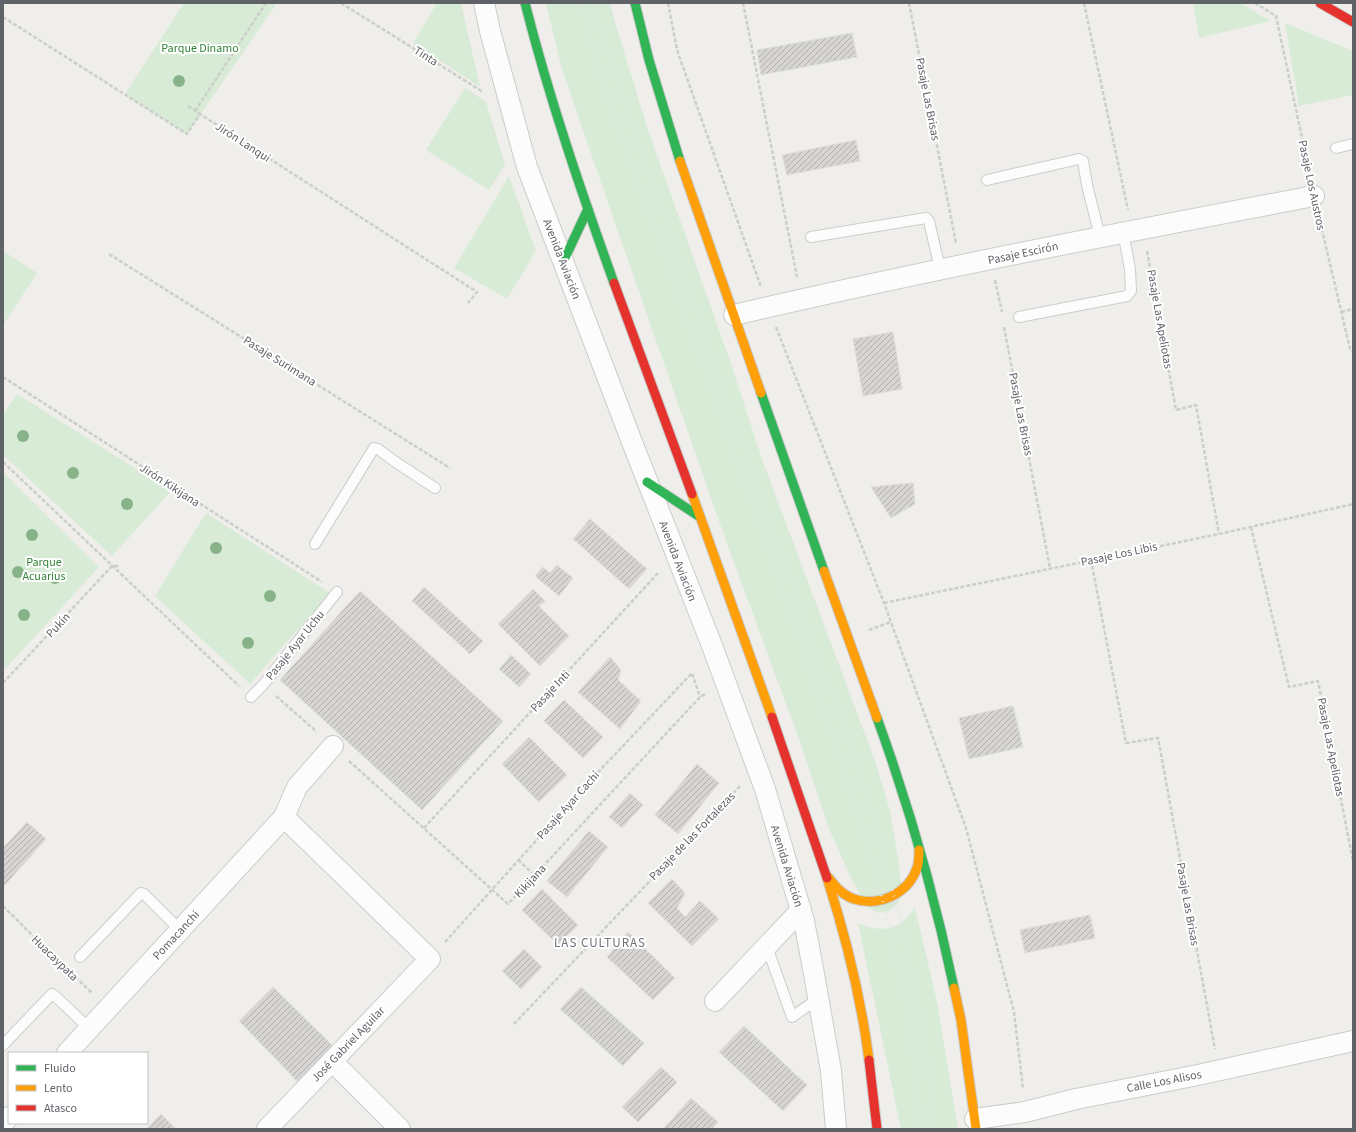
<svg xmlns="http://www.w3.org/2000/svg" width="1356" height="1132" font-family="'Source Sans 3',sans-serif">
<style>
.green{fill:#d8ebd6}
.building{fill:url(#building-hatch);stroke:#deddd9}
.lines{fill:none;stroke-linecap:round;stroke-linejoin:round}
.lane-casing{stroke:#cbcccc;stroke-width:12}
.street-casing{stroke:#cbcccc;stroke-width:22}
.fast-casing{stroke:#cacacb;stroke-width:11}
.slow-casing{stroke:#cacacb;stroke-width:11}
.jam-casing{stroke:#cacacb;stroke-width:11}
.path{stroke:#cacfcc;stroke-width:2.5;stroke-dasharray:4 2;stroke-linecap:butt}
.lane{stroke:#fdfcfc;stroke-width:10}
.street{stroke:#fdfcfc;stroke-width:20}
.fast{stroke:#30b455;stroke-width:9}
.slow{stroke:#ff9f0a;stroke-width:9}
.jam{stroke:#e5322d;stroke-width:9}
.rail{stroke:#e4e4e4;stroke-width:3;stroke-dasharray:1 5;stroke-linecap:butt}
.tree{fill:#88b388}
.labels{text-anchor:middle;stroke-width:4;stroke-linejoin:round;paint-order:stroke}
.park-label{font-size:12px;fill:#348238;stroke:#fff}
.street-label{font-size:12px;fill:#5f6368;stroke:#fff}
.neighbourhood-label{font-size:13px;letter-spacing:1px;fill:#70757a;stroke:#fff}
</style>
<defs>
<pattern id="building-hatch" width="6" height="6" patternUnits="userSpaceOnUse"><rect width="6" height="6" fill="#d6d5d3"/><path d="M-1 1l2-2M0 6l6-6M5 7l2-2" fill="none" stroke="#b1b0af"/></pattern>
</defs>
<rect width="100%" height="100%" fill="#efeeea"/>
<g class="green">
<path d="M184 3H277L187 134 125 94Z"/>
<path d="M437 3H461L480 87 413 43Z"/>
<path d="M546 3H610L615 22 647 127 730 361 763 462 875 761 890 811 898 858 902 892 898 903 889 911 878 913 867 907 850 876 830 831 799 739 726 541 607 200 561 66Z"/>
<path d="M1193 3H1240L1270 21 1199 38Z"/>
<path d="M1285 23 1353 51V95L1299 106Z"/>
<path d="M465 88 486 102 505 165 489 190 426 150Z"/>
<path d="M509 176 536 251 507 299 454 268Z"/>
<path d="M3 251 37 273 3 325Z"/>
<path d="M17 394 171 491 112 556 3 455V415Z"/>
<path d="M3 472 99 567 6 668 3 666Z"/>
<path d="M206 513 330 593 250 684 155 596Z"/>
<path d="M915 907 938 1007 958 1129H901L858 923C882 934 900 930 915 907Z"/>
</g>
<g class="building">
<path d="M852 33 857 57 761 75 757 50Z"/>
<path d="M856 140 860 161 787 175 782 155Z"/>
<path d="M893 332 902 389 863 396 853 339Z"/>
<path d="M913 483 915 504 891 518 871 487Z"/>
<path d="M590 519 647 569 629 589 573 539Z"/>
<path d="M557 565 573 578 559 596 535 576 543 567 550 573Z"/>
<path d="M424 587 483 641 470 654 412 601Z"/>
<path d="M533 589 545 601 539 606 569 636 540 666 498 624Z"/>
<path d="M360 591 503 721 422 810 280 680Z"/>
<path d="M511 655 531 674 519 687 499 669Z"/>
<path d="M610 657 621 670 618 680 641 701 620 729 578 692Z"/>
<path d="M564 700 603 737 583 758 544 721Z"/>
<path d="M1013 706 1023 747 969 759 959 718Z"/>
<path d="M529 737 567 775 539 802 502 764Z"/>
<path d="M697 764 719 783 678 834 655 815Z"/>
<path d="M630 793 643 805 622 828 609 817Z"/>
<path d="M27 822 46 839 3 887V848Z"/>
<path d="M589 831 608 847 567 897 547 881Z"/>
<path d="M672 879 685 893 677 908 685 917 700 901 719 919 692 946 648 903Z"/>
<path d="M542 889 578 925 558 945 522 910Z"/>
<path d="M1090 915 1095 938 1025 953 1020 930Z"/>
<path d="M628 932 675 978 653 1000 607 957Z"/>
<path d="M524 949 542 967 521 989 502 971Z"/>
<path d="M273 987 334 1047 299 1083 239 1021Z"/>
<path d="M581 987 644 1043 623 1066 560 1009Z"/>
<path d="M744 1026 807 1085 783 1111 719 1052Z"/>
<path d="M661 1067 677 1082 638 1122 622 1107Z"/>
<path d="M691 1098 718 1122 712 1129H663Z"/>
<path d="M161 1114 176 1129H146Z"/>
</g>
<g class="lines">
<defs>
<g id="lane">
<path d="M1336 148 1353 144"/>
<path d="M987 180 1079 159 1083 161 1087 185 1100 237"/>
<path d="M811 237 926 218 929 221 940 269"/>
<path d="M1019 317 1127 296 1131 291 1130 269 1123 232"/>
<path d="M315 544 374 448 378 449 394 461 435 488"/>
<path d="M251 697 263 685 337 592"/>
<path d="M767 947 792 1017 819 998"/>
<path d="M80 957 141 893 144 894 180 930"/>
<path d="M3 1045 52 994 55 996 90 1029"/>
</g>
<g id="street">
<path d="M484 3 490 31 527 167 632 442 711 643 765 789 804 921 814 974 831 1071 836 1129"/>
<path d="M734 315C926 270 1120 233 1314 196"/>
<path d="M715 1001 801 910"/>
<path d="M67 1053 284 817 297 787 333 746"/>
<path d="M332 1061 400 1129"/>
<path d="M975 1119 1025 1112 1076 1099 1198 1075 1353 1041"/>
<path d="M3 1123 9 1117"/>
<path d="M267 1129 430 959 284 817"/>
</g>
<g id="fast">
<path d="M525 3C549 98 581 191 614 283"/>
<path d="M635 3 649 60 680 161"/>
<path d="M563 262 588 209"/>
<path d="M761 393 824 571"/>
<path d="M647 482 700 517"/>
<path d="M877 718C909 806 935 897 954 988"/>
</g>
<g id="slow">
<path d="M680 161 761 393"/>
<path d="M692 494 772 717"/>
<path d="M824 571 877 718"/>
<path d="M828 877C835 886 842 895 854 899 879 907 908 894 917 868 919 863 919 856 919 850"/>
<path d="M827 878C846 937 861 998 869 1060"/>
<path d="M954 988 961 1020 976 1129"/>
</g>
<g id="jam">
<path d="M1320 3 1353 22"/>
<path d="M614 283 692 494"/>
<path d="M772 717 827 878"/>
<path d="M869 1060 877 1129"/>
</g>
</defs>
<use href="#lane" class="lane-casing"/>
<use href="#street" class="street-casing"/>
<use href="#fast" class="fast-casing"/>
<use href="#slow" class="slow-casing"/>
<use href="#jam" class="jam-casing"/>
<g class="path">
<path d="M341 3 483 92"/>
<path d="M668 3 677 50 761 287"/>
<path d="M743 3 797 277"/>
<path d="M909 3 956 243"/>
<path d="M1084 3 1128 210"/>
<path d="M1255 3 1276 16 1310 175"/>
<path d="M3 17 187 134 200 114 477 292 468 303"/>
<path d="M188 106 200 114"/>
<path d="M195 111 266 3"/>
<path d="M1319 217 1350 349 1353 352"/>
<path d="M1147 251 1176 410 1196 405 1219 534"/>
<path d="M109 254 450 468"/>
<path d="M995 280 1002 312"/>
<path d="M1341 312 1353 309"/>
<path d="M776 327 884 603 966 828 1014 1012 1023 1089"/>
<path d="M1004 327 1050 568"/>
<path d="M3 377 322 582"/>
<path d="M3 462 239 686"/>
<path d="M1251 527 1289 687 1318 681 1353 861"/>
<path d="M1091 560 1126 743 1158 738 1215 1049"/>
<path d="M884 603 1219 534 1353 504"/>
<path d="M869 630 891 622"/>
<path d="M3 683 112 566H120"/>
<path d="M276 696 317 732"/>
<path d="M349 761 508 904 700 697 707 693"/>
<path d="M424 828 659 572"/>
<path d="M518 860 535 875"/>
<path d="M3 906 64 967"/>
<path d="M445 942 587 784 692 673 700 697"/>
<path d="M71 973 92 993"/>
<path d="M514 1024 741 785"/>
</g>
<use href="#lane" class="lane"/>
<use href="#street" class="street"/>
<use href="#fast" class="fast"/>
<use href="#slow" class="slow"/>
<use href="#jam" class="jam"/>
<g class="rail">
<path d="M580 3 612 110 653 219 801 643 863 827 882 898 904 989 912 1036 921 1129"/>
<path d="M594 3 597 16 628 114 676 249 755 480 856 759 875 822 906 942 926 1051 935 1129"/>
</g>
</g>
<g class="tree">
<circle cx="179" cy="81" r="6"/>
<circle cx="23" cy="436" r="6"/>
<circle cx="73" cy="473" r="6"/>
<circle cx="127" cy="504" r="6"/>
<circle cx="32" cy="535" r="6"/>
<circle cx="216" cy="548" r="6"/>
<circle cx="18" cy="572" r="6"/>
<circle cx="55" cy="578" r="6"/>
<circle cx="270" cy="596" r="6"/>
<circle cx="24" cy="615" r="6"/>
<circle cx="248" cy="643" r="6"/>
</g>
<g class="labels">
<g class="park-label">
<text x="200" y="52">Parque Dinamo</text>
<text x="44" y="566">Parque<tspan x="44" dy="14">Acuarius</tspan></text>
</g>
<g class="street-label">
<text transform="translate(426 56) rotate(32)" y="4">Tinta</text>
<text transform="translate(928 99) rotate(79)" y="4">Pasaje Las Brisas</text>
<text transform="translate(243 142) rotate(33)" y="4">Jirón Lanqui</text>
<text transform="translate(1312 185) rotate(78)" y="4">Pasaje Los Austros</text>
<text transform="translate(1023 253) rotate(-12)" y="4">Pasaje Escirón</text>
<text transform="translate(562 259) rotate(69)" y="4">Avenida Aviación</text>
<text transform="translate(1160 319) rotate(80)" y="4">Pasaje Las Apeliotas</text>
<text transform="translate(280 361) rotate(32)" y="4">Pasaje Surimana</text>
<text transform="translate(1021 414) rotate(79)" y="4">Pasaje Las Brisas</text>
<text transform="translate(170 485) rotate(33)" y="4">Jirón Kikijana</text>
<text transform="translate(1119 554) rotate(-12)" y="4">Pasaje Los Libis</text>
<text transform="translate(678 561) rotate(69)" y="4">Avenida Aviación</text>
<text transform="translate(58 625) rotate(-47)" y="4">Pukín</text>
<text transform="translate(295 645) rotate(-51)" y="4">Pasaje Ayar Uchu</text>
<text transform="translate(550 691) rotate(-47)" y="4">Pasaje Inti</text>
<text transform="translate(1331 747) rotate(79)" y="4">Pasaje Las Apeliotas</text>
<text transform="translate(568 805) rotate(-48)" y="4">Pasaje Ayar Cachi</text>
<text transform="translate(692 836) rotate(-46)" y="4">Pasaje de las Fortalezas</text>
<text transform="translate(787 866) rotate(73)" y="4">Avenida Aviación</text>
<text transform="translate(530 881) rotate(-47)" y="4">Kikijana</text>
<text transform="translate(1188 904) rotate(80)" y="4">Pasaje Las Brisas</text>
<text transform="translate(176 935) rotate(-47)" y="4">Pomacanchi</text>
<text transform="translate(55 958) rotate(44)" y="4">Huacaypata</text>
<text transform="translate(348 1044) rotate(-46)" y="4">José Gabriel Aguilar</text>
<text transform="translate(1164 1081) rotate(-11)" y="4">Calle Los Alisos</text>
</g>
<g class="neighbourhood-label">
<text x="600" y="947">LAS CULTURAS</text>
</g>
</g>
<rect width="1356" height="1132" fill="none" stroke="#5f6368" stroke-width="8"/>
<rect x="8" y="1052" width="140" height="72" fill="#ffffff" stroke="#bfc1c3"/>
<rect x="16" y="1065" width="20" height="6" fill="#30b455" stroke="#bfc1c3"/>
<text x="44" y="1072" font-size="12" fill="#5f6368">Fluido</text>
<rect x="16" y="1085" width="20" height="6" fill="#ff9f0a" stroke="#bfc1c3"/>
<text x="44" y="1092" font-size="12" fill="#5f6368">Lento</text>
<rect x="16" y="1105" width="20" height="6" fill="#e5322d" stroke="#bfc1c3"/>
<text x="44" y="1112" font-size="12" fill="#5f6368">Atasco</text>
</svg>
